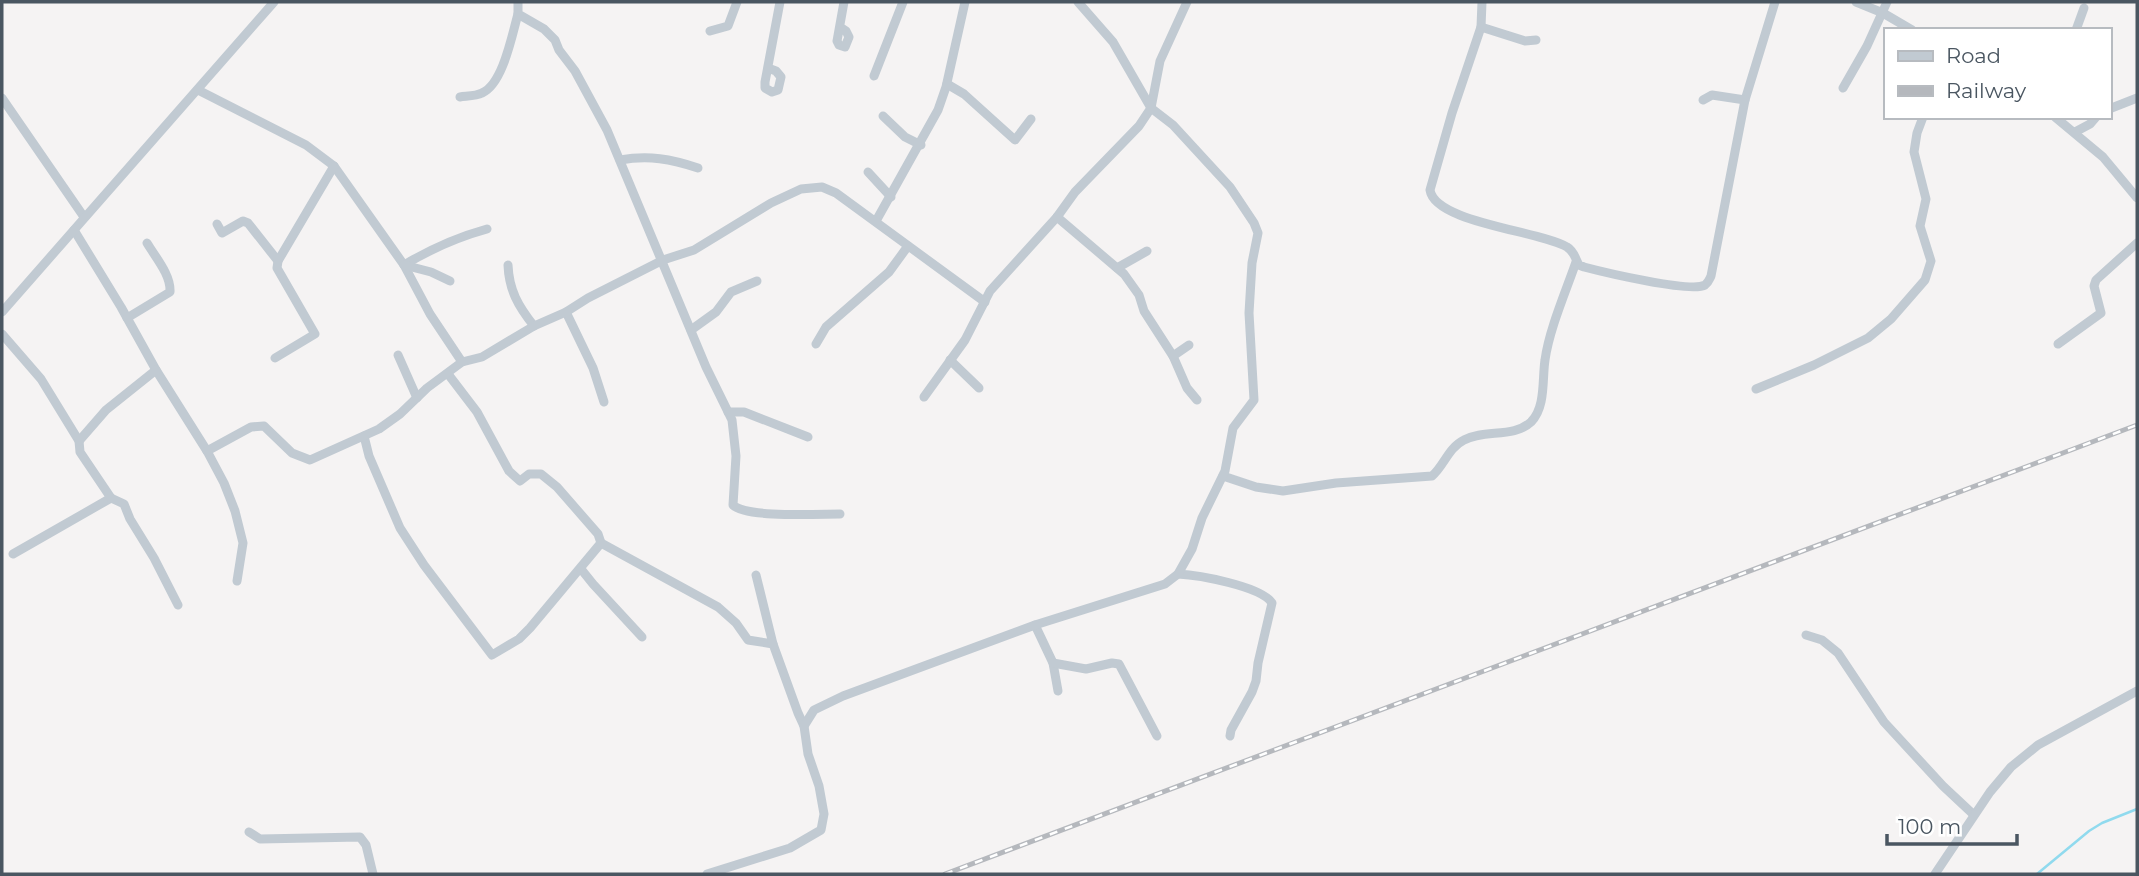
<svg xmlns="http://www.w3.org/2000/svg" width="2139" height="876" font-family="Montserrat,sans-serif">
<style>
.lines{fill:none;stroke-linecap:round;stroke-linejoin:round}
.stream{stroke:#90daee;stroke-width:2.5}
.minor{stroke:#c1cad2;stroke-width:9}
.rail-casing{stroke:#b5b8bd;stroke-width:5}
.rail{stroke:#fff;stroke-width:2.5;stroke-dasharray:8;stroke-linecap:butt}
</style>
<rect width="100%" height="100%" fill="#f5f3f3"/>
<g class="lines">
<path class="stream" d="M2037 874 2089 831 2102 823 2137 809"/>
<g class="minor">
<path d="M518 2V14L544 29 555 40 559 50 575 71 607 130 706 367 732 420 736 456 733 505C746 518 818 514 840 514"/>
<path d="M1482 2 1481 27 1452 113 1430 190C1435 223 1541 231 1567 247 1574 251 1575 258 1579 265L1584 267C1603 272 1691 293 1705 285 1709 282 1709 280 1711 276L1745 100 1775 2"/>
<path d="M1856 2 1883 13 1912 30"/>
<path d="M840 27 846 31 849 37 845 47 839 45 837 41 844 2"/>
<path d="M1481 27 1525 41 1536 40"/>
<path d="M2076 30 2084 8"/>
<path d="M710 31 728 26 737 2"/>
<path d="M768 68 776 71 781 77 778 90 772 92 765 88V82L780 2"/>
<path d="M874 76 903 2"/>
<path d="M947 84 964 94 1015 140 1031 119"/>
<path d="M1843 88 1867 46 1887 2"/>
<path d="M198 90 306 145 334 166 404 265 430 314 462 362"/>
<path d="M460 97C467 96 476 96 482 93 503 84 512 35 518 14"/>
<path d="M2 98 84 217"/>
<path d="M1703 100 1712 95 1745 100"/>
<path d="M2109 109 2137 98"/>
<path d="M883 116 905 137 921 145"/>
<path d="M2055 117 2103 157 2137 198"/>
<path d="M2075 132 2090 124 2096 117"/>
<path d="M620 160C649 155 671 159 698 168"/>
<path d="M868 172 891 197"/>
<path d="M1057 217 1124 274 1139 295 1144 311 1173 356 1187 388 1197 400"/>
<path d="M876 221 938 110 946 87 965 2"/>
<path d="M217 224 222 233 243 221 248 223 278 261"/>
<path d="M74 230 121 307 156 370 207 451 224 483 235 511 243 543 237 581"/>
<path d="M404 265C429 250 458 237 487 229"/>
<path d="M404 265 431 272 450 281"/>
<path d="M508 265C509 290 518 306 534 326"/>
<path d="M1117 268 1147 251"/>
<path d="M2 312 274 2"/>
<path d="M566 312 593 368 604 402"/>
<path d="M127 318 170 292C171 275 156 258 147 243"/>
<path d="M691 330 716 312 731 292 757 281"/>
<path d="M2 334 41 379 79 441 80 452 111 498 13 554"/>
<path d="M816 344 826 327 889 272 908 246"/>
<path d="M2058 344 2101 313 2094 286 2096 280 2137 243"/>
<path d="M398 355 417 398"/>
<path d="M1173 356 1189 345"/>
<path d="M275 358 315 334 277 268 278 261 334 166"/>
<path d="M950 360 979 388"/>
<path d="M1756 389 1814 365 1868 338 1891 319 1925 280 1931 261 1920 226 1926 199 1914 152 1917 133 1923 117"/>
<path d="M924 397 965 340 990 291 1057 217 1075 192 1139 126 1151 108 1160 61 1187 2"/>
<path d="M728 412H744L808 437"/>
<path d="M364 436 369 456 400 528 424 565 492 655 519 639 530 628 601 543 598 534 557 487 541 474H529L520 481 509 471 477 412 448 374"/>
<path d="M79 441 106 410 156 370"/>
<path d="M207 451 251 427 264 426 292 453 310 460 379 429 400 414 427 388 462 362 482 357 534 326 566 312 588 298 663 260 694 250 771 203 801 189 822 187 836 193 985 302"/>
<path d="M1223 476 1256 487 1283 491 1336 483 1432 476C1444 466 1448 448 1464 440 1484 429 1514 438 1531 422 1546 407 1542 379 1545 360 1549 330 1566 291 1576 262"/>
<path d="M111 498 124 504 130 519 154 558 178 605"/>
<path d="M601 543 718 607 736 623 748 640 773 644 798 713 804 726 808 754 819 786 824 814 821 830 790 848 707 874"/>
<path d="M581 569 593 584 642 637"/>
<path d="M1178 574C1198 575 1261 586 1272 603L1258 663 1256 681 1252 692 1231 730 1230 736"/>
<path d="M756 575 773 644"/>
<path d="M1035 625 1053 663 1058 691"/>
<path d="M1806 635 1822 640 1838 653 1884 722 1943 786 1974 815"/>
<path d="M1053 663 1086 669 1112 663 1119 664 1157 736"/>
<path d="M804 726 814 710 843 696 1035 625 1165 584 1178 574 1192 549 1202 518 1225 471 1233 428 1254 400 1249 313 1252 263 1258 233 1254 223 1230 187 1173 125 1151 108 1113 42 1078 2"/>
<path d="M249 832 260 839 360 837 366 845 373 874"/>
<path d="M1935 874 1990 792 2011 767 2038 745 2137 691"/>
</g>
<defs>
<path id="rail" d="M945 874 2137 425"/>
</defs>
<use href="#rail" class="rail-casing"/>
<use href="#rail" class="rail"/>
</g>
<rect width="2139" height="876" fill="none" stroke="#4a5661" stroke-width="7"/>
<rect x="1884" y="28" width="228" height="91" fill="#ffffff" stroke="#b7bbc0" stroke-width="2"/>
<rect x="1898" y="51" width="35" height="10" fill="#c1cad2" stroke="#b7bbc0" stroke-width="2"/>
<text x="1946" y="63" font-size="21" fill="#4a5661">Road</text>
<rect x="1898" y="86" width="35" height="10" fill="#b5b8bd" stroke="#b7bbc0" stroke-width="2"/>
<text x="1946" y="98" font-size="21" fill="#4a5661">Railway</text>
<path d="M1887 834v10h130v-10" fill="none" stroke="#4a5661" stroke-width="3.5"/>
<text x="1898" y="834" font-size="21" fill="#4a5661" stroke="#ffffff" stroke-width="5" paint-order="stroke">100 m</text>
</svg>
